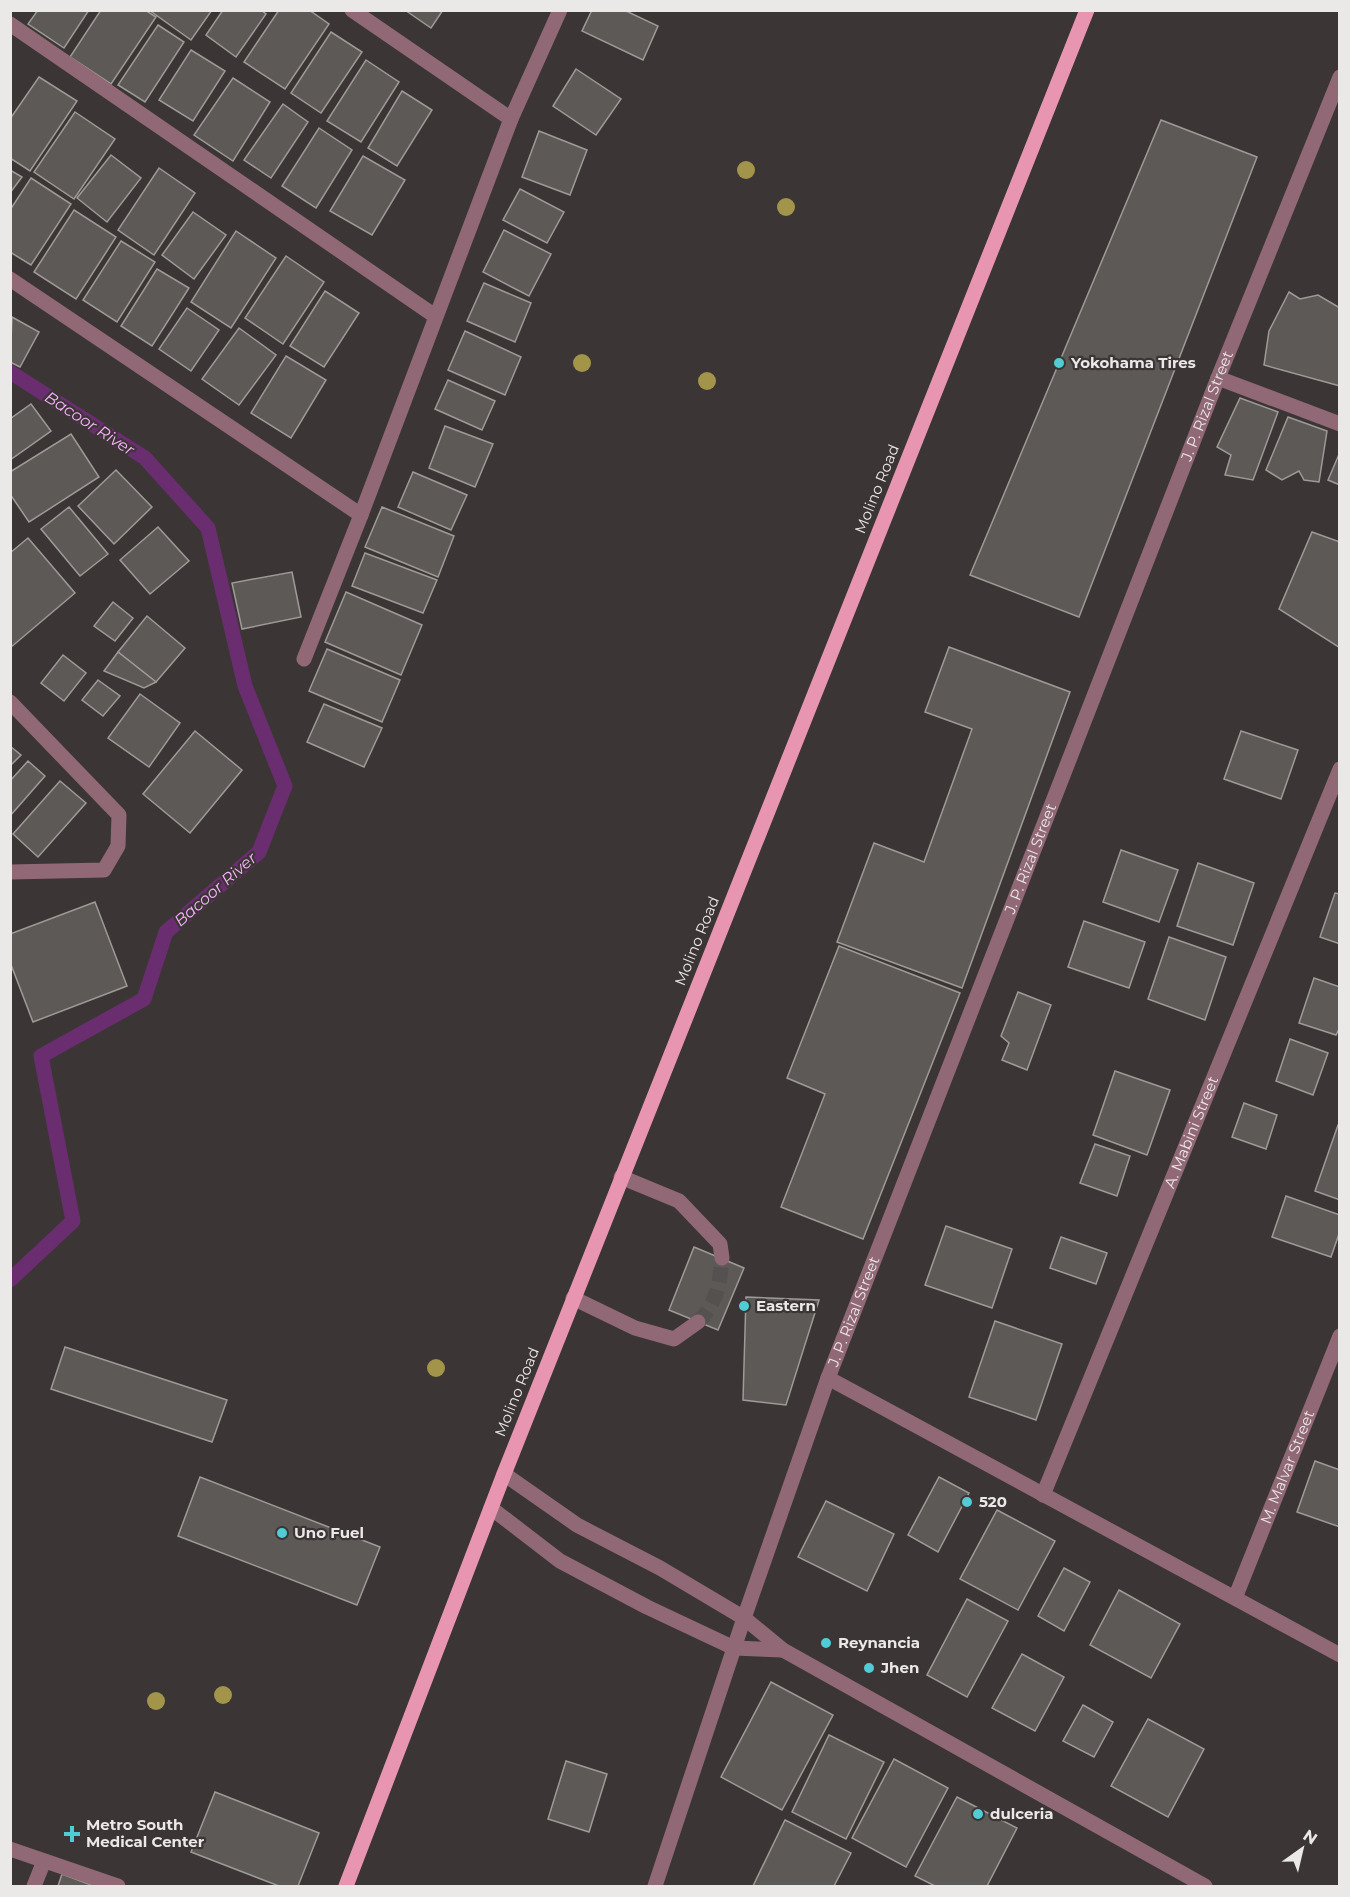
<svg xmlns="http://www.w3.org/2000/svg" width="1350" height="1897" font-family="Montserrat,sans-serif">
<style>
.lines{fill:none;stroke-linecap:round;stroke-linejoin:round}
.stream{stroke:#6a2d6f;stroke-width:15}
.building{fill:#5c5956;stroke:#9e9a97;stroke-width:1.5}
.minor-tunnel{stroke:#555150;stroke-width:15;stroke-dasharray:15 8;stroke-linecap:butt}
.minor{stroke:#916875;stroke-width:15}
.major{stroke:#e895b1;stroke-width:15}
.tree{fill:#a29448}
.poi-dot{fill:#51ccd4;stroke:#3b3635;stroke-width:2}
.labels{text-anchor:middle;stroke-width:4.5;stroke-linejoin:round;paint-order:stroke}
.poi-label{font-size:15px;font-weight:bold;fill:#ebe8e8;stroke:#3b3635;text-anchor:start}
.street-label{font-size:15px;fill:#ebe8e8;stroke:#3b3635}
.water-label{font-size:16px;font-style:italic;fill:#f9b4fe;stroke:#3b3635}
</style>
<rect width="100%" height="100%" fill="#3b3635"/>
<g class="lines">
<path class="stream" d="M10 372 145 458 208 528 245 686 285 786 259 852 166 932 144 999 41 1056 73 1221 10 1280"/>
</g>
<g class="building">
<path d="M38 10H89L64 48 28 24Z"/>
<path d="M101 10H145L156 17 111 84 70 57Z"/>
<path d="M149 10H212L191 40Z"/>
<path d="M223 10H261L266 14 236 57 206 35Z"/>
<path d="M279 10H309L329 24 285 89 244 62Z"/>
<path d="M405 10H443L431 28Z"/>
<path d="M592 10H624L658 26 643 60 582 31Z"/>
<path d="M158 25 184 42 145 102 118 85Z"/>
<path d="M331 32 362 52 321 113 291 93Z"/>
<path d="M191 50 225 71 193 121 159 100Z"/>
<path d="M366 60 399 82 361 142 327 121Z"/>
<path d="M576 69 621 99 596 135 553 106Z"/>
<path d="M39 77 77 101 30 171 10 158V119Z"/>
<path d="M233 78 270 102 233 161 194 135Z"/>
<path d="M402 91 432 110 397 166 368 148Z"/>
<path d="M283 104 308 122 271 178 244 160Z"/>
<path d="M75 112 115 139 74 199 34 172Z"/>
<path d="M1161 120 1257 157 1079 617 970 575Z"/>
<path d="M319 128 352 150 316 208 282 186Z"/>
<path d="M539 131 587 150 570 195 522 177Z"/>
<path d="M111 155 141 178 107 222 77 198Z"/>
<path d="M363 156 405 180 372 235 330 211Z"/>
<path d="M159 168 195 193 154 255 118 230Z"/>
<path d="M10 170 22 177 10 193Z"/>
<path d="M31 178 71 204 31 265 10 252V210Z"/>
<path d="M520 189 564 212 547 243 503 220Z"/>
<path d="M74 210 116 237 76 299 34 272Z"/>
<path d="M193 212 226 235 194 279 162 255Z"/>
<path d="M504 230 551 254 529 296 483 272Z"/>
<path d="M236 231 276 258 231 328 191 302Z"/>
<path d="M121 241 155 262 117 322 83 300Z"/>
<path d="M286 256 324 282 283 344 245 318Z"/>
<path d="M157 269 189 288 152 346 121 326Z"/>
<path d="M484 283 531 303 515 342 467 321Z"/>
<path d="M325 291 359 313 324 367 290 346Z"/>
<path d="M1289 292 1300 299 1318 295 1340 308V386L1264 365 1269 331Z"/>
<path d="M187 308 219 330 191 371 159 349Z"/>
<path d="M12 317 39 332 20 367 10 362Z"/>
<path d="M239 328 276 355 239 405 202 379Z"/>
<path d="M465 331 521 357 505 395 448 370Z"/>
<path d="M286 356 326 380 291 438 251 413Z"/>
<path d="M448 380 495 401 482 430 435 409Z"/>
<path d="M1240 398 1278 412 1253 480 1225 475 1231 455 1217 447Z"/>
<path d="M31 404 51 431 10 460V419Z"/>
<path d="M1288 417 1327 431 1319 482 1304 480 1299 471 1282 480 1266 470Z"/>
<path d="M445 426 493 444 475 487 429 468Z"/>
<path d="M71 434 99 477 29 522 10 494V472Z"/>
<path d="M1340 452V485L1328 480Z"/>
<path d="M116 470 152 507 114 544 78 506Z"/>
<path d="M413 472 467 495 451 530 398 507Z"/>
<path d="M69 507 108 554 80 576 41 529Z"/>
<path d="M382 507 454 536 438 577 365 547Z"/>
<path d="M158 527 189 561 150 594 120 560Z"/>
<path d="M1312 532 1340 542V648L1279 609Z"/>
<path d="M28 538 75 593 10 648V553Z"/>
<path d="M365 553 437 580 423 613 352 586Z"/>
<path d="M292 572 301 617 242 629 232 583Z"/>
<path d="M346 592 422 625 401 675 325 642Z"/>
<path d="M113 602 133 618 115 641 94 626Z"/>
<path d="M147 616 185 648 156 682 118 652Z"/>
<path d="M949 647 1070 692 962 988 837 942 874 843 924 862 972 729 925 712Z"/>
<path d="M327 649 400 680 382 722 309 691Z"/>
<path d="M118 652 156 682 144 688 104 671Z"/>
<path d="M63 655 86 673 64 701 41 683Z"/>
<path d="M98 680 120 696 103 716 82 700Z"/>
<path d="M140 694 180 723 149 767 108 738Z"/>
<path d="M324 704 382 728 364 767 307 742Z"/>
<path d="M195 731 242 770 190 833 143 794Z"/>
<path d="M1241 731 1298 750 1281 799 1224 779Z"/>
<path d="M10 746 21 755 10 766Z"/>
<path d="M28 761 45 776 10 816V781Z"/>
<path d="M60 781 86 803 38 857 13 834Z"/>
<path d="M1121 850 1178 870 1159 922 1103 902Z"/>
<path d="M1198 863 1254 883 1233 945 1177 926Z"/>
<path d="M1335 893 1340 894V944L1320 937Z"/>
<path d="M95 902 127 986 33 1022 10 962V934Z"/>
<path d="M1084 921 1145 942 1129 988 1068 967Z"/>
<path d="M1169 937 1226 957 1205 1020 1148 999Z"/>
<path d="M839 946 960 993 863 1239 781 1207 825 1094 787 1078Z"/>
<path d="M1314 978 1340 987V1027L1336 1035 1299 1023Z"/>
<path d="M1018 992 1051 1005 1027 1070 1002 1060 1009 1043 1001 1036Z"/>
<path d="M1290 1039 1328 1053 1313 1095 1276 1081Z"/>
<path d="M1115 1071 1170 1090 1147 1155 1093 1135Z"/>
<path d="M1244 1103 1277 1115 1266 1149 1232 1137Z"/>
<path d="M1338 1125H1340V1200L1315 1191Z"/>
<path d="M1095 1144 1130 1156 1117 1196 1080 1183Z"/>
<path d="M1286 1196 1340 1215V1231L1331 1257 1272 1237Z"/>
<path d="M946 1226 1012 1249 992 1308 925 1285Z"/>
<path d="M1061 1237 1107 1253 1096 1284 1050 1268Z"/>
<path d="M694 1247 744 1268 718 1330 669 1310Z"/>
<path d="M746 1297 819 1300 786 1405 743 1400Z"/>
<path d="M995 1321 1062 1344 1036 1420 969 1397Z"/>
<path d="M65 1347 227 1400 212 1442 51 1389Z"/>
<path d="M1315 1461 1340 1470V1527L1297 1512Z"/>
<path d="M200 1477 380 1547 357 1605 178 1536Z"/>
<path d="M939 1477 969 1493 938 1552 908 1535Z"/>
<path d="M826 1501 894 1534 867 1591 798 1557Z"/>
<path d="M997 1510 1055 1541 1018 1610 960 1579Z"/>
<path d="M1064 1568 1090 1582 1064 1631 1038 1616Z"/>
<path d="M1119 1590 1180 1624 1151 1678 1090 1645Z"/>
<path d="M967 1599 1008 1621 967 1697 927 1675Z"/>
<path d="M1022 1654 1064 1677 1035 1731 992 1708Z"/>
<path d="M771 1682 833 1715 782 1810 721 1777Z"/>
<path d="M1083 1705 1113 1722 1094 1757 1063 1741Z"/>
<path d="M1148 1719 1204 1749 1168 1817 1111 1786Z"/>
<path d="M829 1735 884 1762 846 1839 792 1812Z"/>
<path d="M894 1759 948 1788 906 1867 852 1838Z"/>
<path d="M566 1761 607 1774 589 1832 548 1819Z"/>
<path d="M215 1792 319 1833 298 1886H279L191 1852Z"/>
<path d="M957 1797 1017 1828 987 1886H935L915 1876Z"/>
<path d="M785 1820 851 1853 834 1886H753Z"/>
<path d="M62 1874 94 1886H58Z"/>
</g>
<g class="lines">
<path class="minor-tunnel" d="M698 1322C717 1303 720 1284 722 1258"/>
<g class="minor">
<path d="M352 10 511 119"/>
<path d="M10 24 435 316"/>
<path d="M10 279 361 515"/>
<path d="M1218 378 1340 424"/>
<path d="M304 659 361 515 511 119 560 10"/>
<path d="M10 702 119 815 118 846 104 870 10 872"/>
<path d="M621 1177 679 1201 720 1244 722 1258"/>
<path d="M573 1298 635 1328 674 1339 698 1322"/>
<path d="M828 1378 1340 1655"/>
<path d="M504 1474 577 1525 660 1568 744 1618 783 1650 1205 1886"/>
<path id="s1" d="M1043 1495 1340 769"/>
<path d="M491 1508 560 1561 647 1607 734 1648 783 1650"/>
<path id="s2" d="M1235 1598 1340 1336"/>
<path d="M10 1849 118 1886"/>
<path d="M34 1886 44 1861"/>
<path id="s3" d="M655 1886 744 1618 828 1378 1218 378 1340 77"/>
</g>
<path class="major" d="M346 1886 504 1474 1087 10"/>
</g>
<g class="tree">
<circle cx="746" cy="170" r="9"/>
<circle cx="786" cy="207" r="9"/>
<circle cx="582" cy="363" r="9"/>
<circle cx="707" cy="381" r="9"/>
<circle cx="436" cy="1368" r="9"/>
<circle cx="223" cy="1695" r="9"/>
<circle cx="156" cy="1701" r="9"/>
</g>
<g class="poi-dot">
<circle cx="1059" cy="363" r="6"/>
<circle cx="744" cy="1306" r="6"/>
<circle cx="967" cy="1502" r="6"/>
<circle cx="282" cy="1533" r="6"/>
<circle cx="826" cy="1643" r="6"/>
<circle cx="869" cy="1668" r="6"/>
<circle cx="978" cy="1814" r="6"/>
<path d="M69 1825h6v6h6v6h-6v6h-6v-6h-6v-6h6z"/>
</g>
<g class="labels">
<g class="poi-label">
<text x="1071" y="368">Yokohama Tires</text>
<text x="756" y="1311">Eastern</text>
<text x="979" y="1507">520</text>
<text x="294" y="1538">Uno Fuel</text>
<text x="838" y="1648">Reynancia</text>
<text x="881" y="1673">Jhen</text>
<text x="990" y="1819">dulceria</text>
<text x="86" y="1830">Metro South<tspan x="86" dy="17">Medical Center</tspan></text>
</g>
<g class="street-label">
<text dy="5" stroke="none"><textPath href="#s3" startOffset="1580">J. P. Rizal Street</textPath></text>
<text transform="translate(877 489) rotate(-68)" y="5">Molino Road</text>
<text dy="5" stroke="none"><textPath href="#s3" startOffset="1094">J. P. Rizal Street</textPath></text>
<text transform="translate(697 941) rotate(-68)" y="5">Molino Road</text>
<text dy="5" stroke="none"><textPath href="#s1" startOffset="392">A. Mabini Street</textPath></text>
<text dy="5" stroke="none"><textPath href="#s3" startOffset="608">J. P. Rizal Street</textPath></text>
<text transform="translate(517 1392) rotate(-68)" y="5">Molino Road</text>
<text dy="5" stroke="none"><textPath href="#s2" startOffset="141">M. Malvar Street</textPath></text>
</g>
<g class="water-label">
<text transform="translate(90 423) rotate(33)" y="6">Bacoor River</text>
<text transform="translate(215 889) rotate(-41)" y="6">Bacoor River</text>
</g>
</g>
<rect width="1350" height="1897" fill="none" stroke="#ebe8e8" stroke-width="24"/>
<g transform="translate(1302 1849) rotate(34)" stroke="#3b3635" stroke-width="4.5" paint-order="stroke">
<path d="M0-4.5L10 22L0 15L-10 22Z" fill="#ebe8e8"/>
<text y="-9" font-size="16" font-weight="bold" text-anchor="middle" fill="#ebe8e8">N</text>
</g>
</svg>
